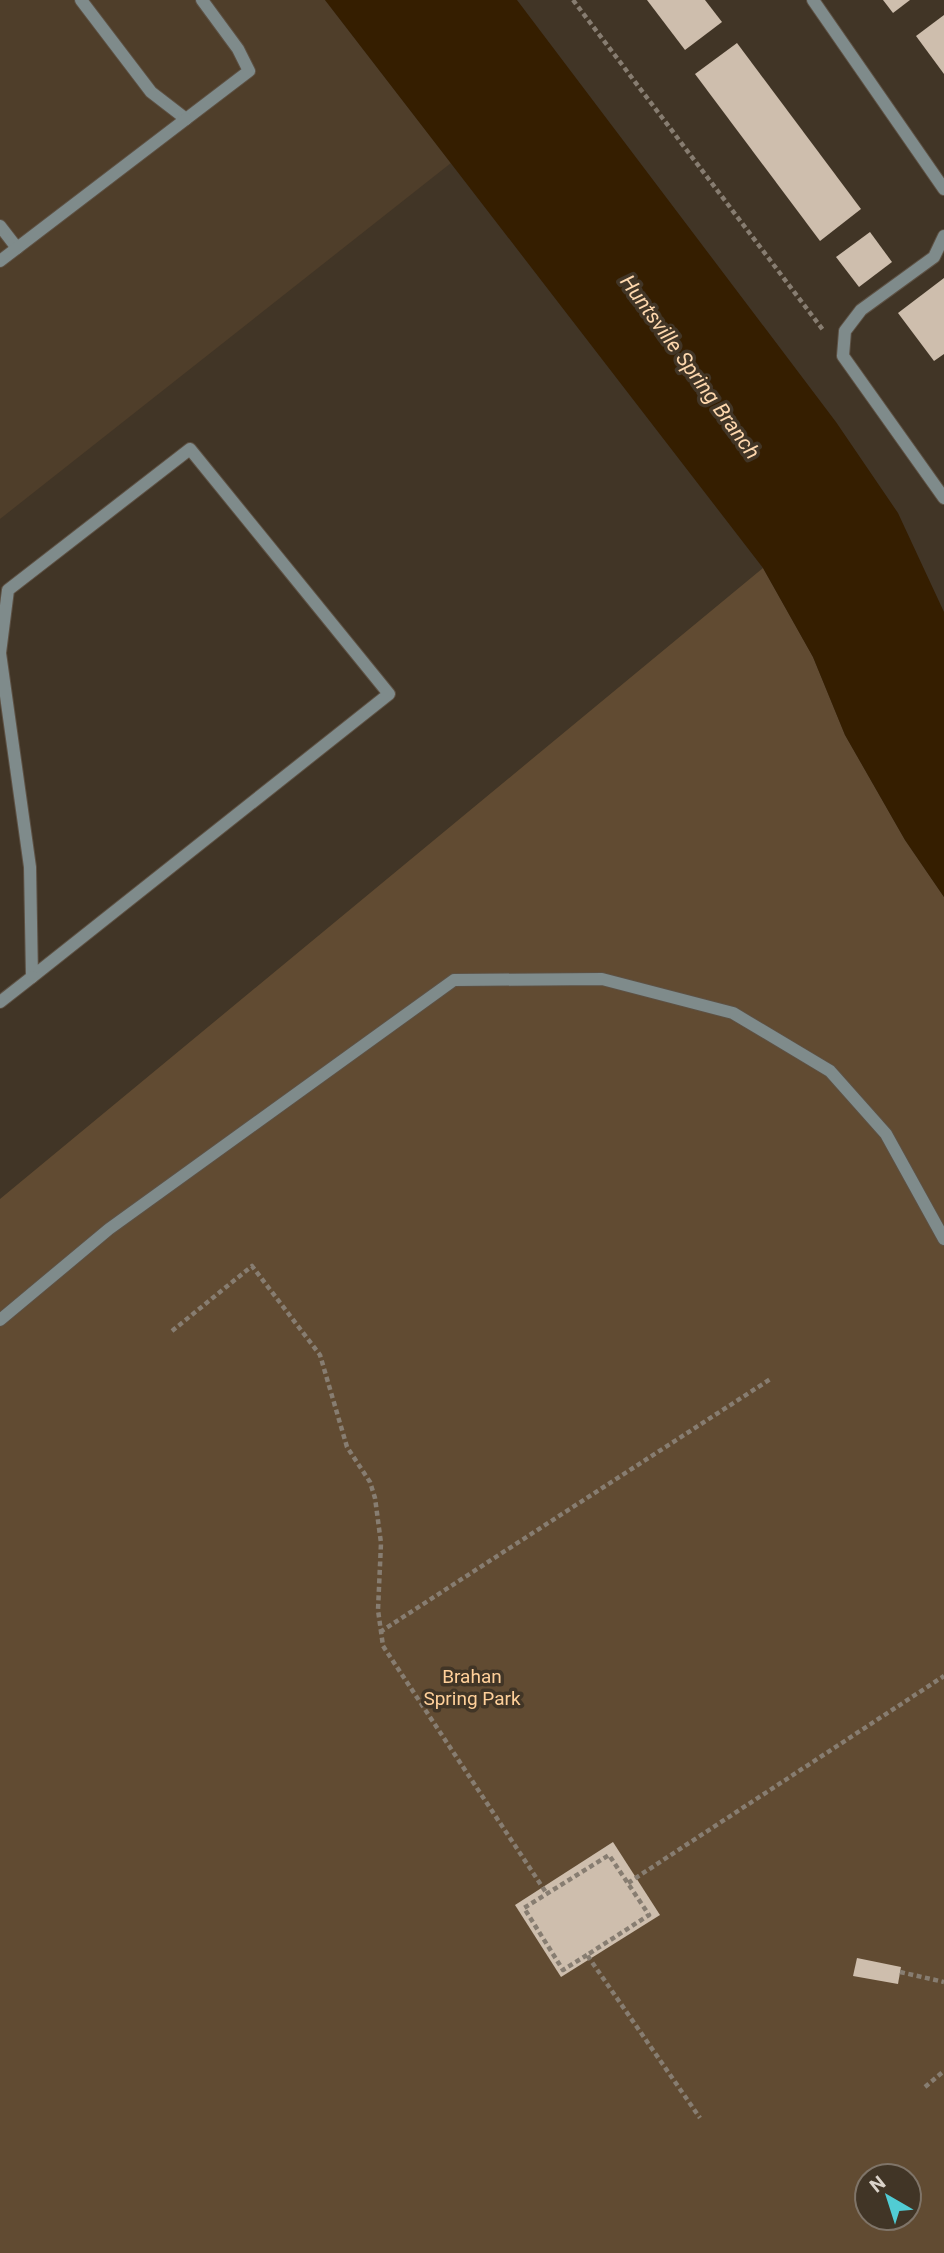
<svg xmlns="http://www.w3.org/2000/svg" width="944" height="2253" font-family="Roboto,sans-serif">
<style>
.built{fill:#4f3e2a}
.green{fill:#614b32;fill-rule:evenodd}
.water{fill:#351e00}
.building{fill:#cebead}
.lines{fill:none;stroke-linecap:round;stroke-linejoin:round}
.minor-casing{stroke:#5d5144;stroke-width:14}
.path{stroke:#877d71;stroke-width:4.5;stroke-dasharray:5 3.5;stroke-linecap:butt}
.minor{stroke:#7f8b8b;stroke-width:12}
.labels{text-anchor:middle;stroke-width:7;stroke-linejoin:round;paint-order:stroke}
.park-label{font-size:19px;fill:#ffd09a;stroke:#413526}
.water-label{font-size:21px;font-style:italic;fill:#fdd7ad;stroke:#413526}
</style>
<rect width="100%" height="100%" fill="#413526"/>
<path class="built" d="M0 0H325L451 163 0 519Z"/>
<path class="green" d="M763 568 813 657 845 735 905 840 944 897V2253H0V1199ZM867 2176H909V2218H867Z"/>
<path class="water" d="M325 0H517L836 422 898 513 944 612V897L905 840 845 735 813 657 763 568Z"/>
<g class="building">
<path d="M647 0H705L722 22 685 50Z"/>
<path d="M883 0H910L893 13Z"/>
<path d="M944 15V74L916 36Z"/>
<path d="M737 43 861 209 820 241 695 74Z"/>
<path d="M870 232 892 262 859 287 836 257Z"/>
<path d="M944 278V354L934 361 898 313Z"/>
<path d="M613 1842 660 1915 561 1977 515 1905Z"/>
<path d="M857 1958 901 1967 898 1984 853 1976Z"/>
</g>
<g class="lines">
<defs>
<g id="minor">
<path d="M81 0 151 92 186 119 249 71 238 49 202 0"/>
<path d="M813 0 944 189"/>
<path d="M0 226 17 248"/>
<path d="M944 236 934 257 861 310 845 331 843 356 944 498"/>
<path d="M0 261 186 119"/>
<path d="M190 449 389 694 32 977 30 867 0 653 8 590Z"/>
<path d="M0 1002 32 977"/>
<path d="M0 1320 109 1229 454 980 602 979 733 1013 830 1071 886 1134 944 1239"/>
</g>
</defs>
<use href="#minor" class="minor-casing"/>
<g class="path">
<path d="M573 0 823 330"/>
<path d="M172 1331 252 1266 320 1355 347 1447 370 1482 375 1498 381 1543 378 1610 383 1646 547 1894"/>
<path d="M380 1632 772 1378"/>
<path d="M628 1883 944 1676"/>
<path d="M587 1955 563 1970 524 1908 609 1855 649 1915 587 1955 700 2118"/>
<path d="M900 1972 944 1982"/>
<path d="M925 2087 944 2071"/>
</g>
<use href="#minor" class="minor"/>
</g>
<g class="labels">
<g class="park-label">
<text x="472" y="1683">Brahan<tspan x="472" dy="22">Spring Park</tspan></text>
</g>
<g class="water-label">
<text transform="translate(690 367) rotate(54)" y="7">Huntsville Spring Branch</text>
</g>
</g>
<g transform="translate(888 2197) rotate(321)"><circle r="33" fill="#413526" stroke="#7f7468" stroke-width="2"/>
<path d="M0-5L12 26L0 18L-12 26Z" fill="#51ccd4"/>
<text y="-10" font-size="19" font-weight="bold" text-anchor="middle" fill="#dbd3ca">N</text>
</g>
</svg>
